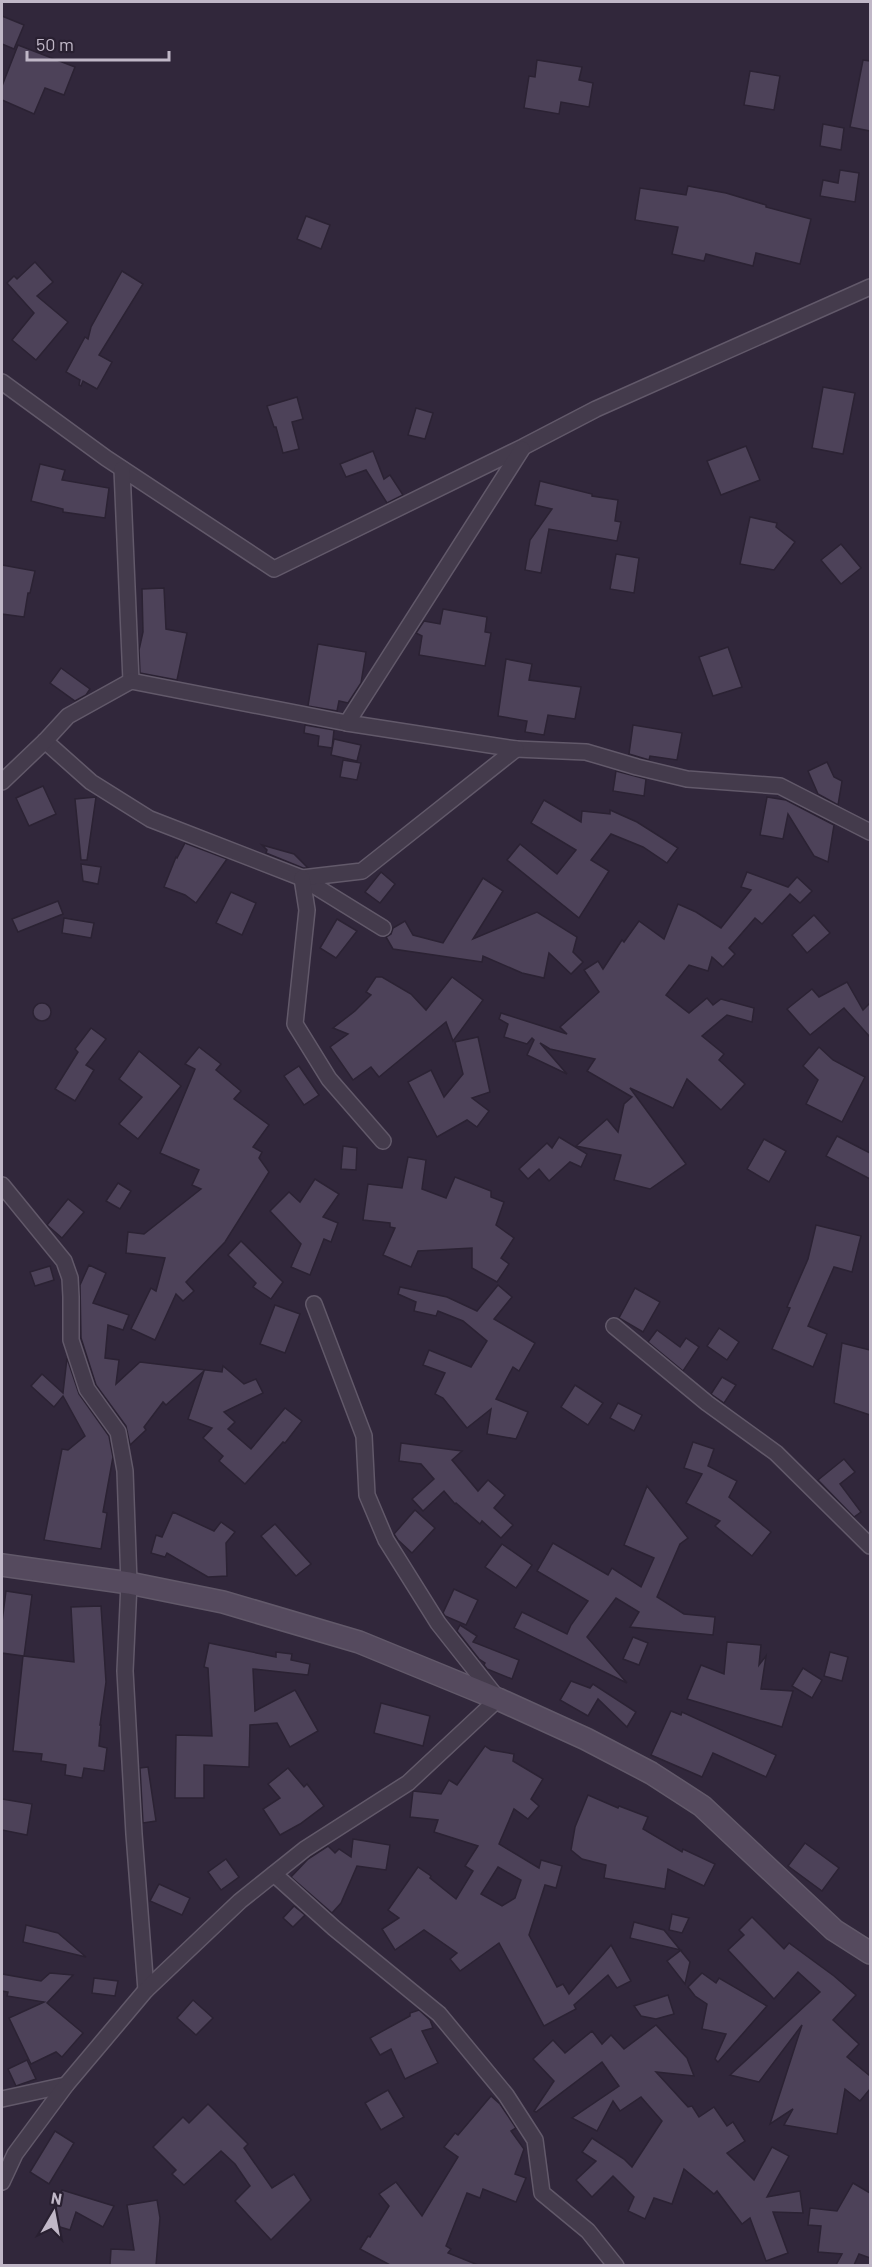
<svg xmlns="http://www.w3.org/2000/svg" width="872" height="2267" font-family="Barlow,sans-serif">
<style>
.building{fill:#4d4259;stroke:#2b2233;stroke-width:1.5;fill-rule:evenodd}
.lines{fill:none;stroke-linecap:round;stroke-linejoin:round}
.street-casing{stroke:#62596a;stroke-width:18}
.secondary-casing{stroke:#62596a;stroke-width:24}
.street{stroke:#443b4c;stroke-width:15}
.secondary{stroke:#554a5e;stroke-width:21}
</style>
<rect width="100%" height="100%" fill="#31273b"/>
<g class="building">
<path d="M2 16 24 25 14 49 2 44Z"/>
<path d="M18 45 75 67 64 95 45 88 34 114 2 100V86Z"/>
<path d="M537 60 582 67 579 80 593 83 589 107 561 102 559 114 524 108 529 76 535 77Z"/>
<path d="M863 60 870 61V131L850 127Z"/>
<path d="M750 71 780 76 774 110 744 105Z"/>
<path d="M823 124 844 128 841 150 820 146Z"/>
<path d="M840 170 859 173 855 202 820 196 823 180 838 183Z"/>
<path d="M688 186 726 193 766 205V207L811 219 800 264 756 253 753 266 706 254 704 261 672 254 678 227 635 220 640 188 686 195Z"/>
<path d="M306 216 330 225 321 249 297 239Z"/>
<path d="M35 262 53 282 37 296 68 322 36 360 12 340 34 313 7 283 14 276 17 279Z"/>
<path d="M122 271 143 284 99 355 112 362 97 389 83 381 81 386 79 385 80 380 66 372 85 337 88 339 91 327Z"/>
<path d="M823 387 855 393 843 454 812 448Z"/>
<path d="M297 397 303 419 292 422 299 449 283 453 276 427H274L267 406Z"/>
<path d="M416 408 433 413 425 439 408 435Z"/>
<path d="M746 446 760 480 721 495 707 461Z"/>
<path d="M373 451 384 479 390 475 403 495 387 503 366 470 346 477 340 464Z"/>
<path d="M40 464 65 470 62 480 109 488 105 518 63 512V509L31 501Z"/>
<path d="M540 481 592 494V496L618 500 615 521 621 522 617 541 549 529 541 573 525 570 530 540 552 509 535 505Z"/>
<path d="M750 517 777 523 776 527 795 542 774 570 740 564Z"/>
<path d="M841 544 861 568 841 584 821 560Z"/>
<path d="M616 554 639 558 634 593 610 589Z"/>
<path d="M2 565 35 571 30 593H28L24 617 2 614Z"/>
<path d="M164 588 166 629 187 633 177 680 140 673 139 650 143 632 142 589Z"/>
<path d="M443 609 487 617 485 632 491 633 485 666 419 655 422 636 416 633 424 621 440 624Z"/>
<path d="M318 644 366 652 361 683 348 703 339 701 337 711 308 706Z"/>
<path d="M728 647 742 687 713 696 699 657Z"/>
<path d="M506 659 532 664 529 680 581 687 575 719 548 715 544 735 525 732 527 721 498 716Z"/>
<path d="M61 668 90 689 86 695 75 701 50 683Z"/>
<path d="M305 725 334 730 332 748 318 746 319 736 304 733Z"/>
<path d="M633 725 682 733 677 760 650 756 649 760 629 754Z"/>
<path d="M334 739 361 745 357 761 331 755Z"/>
<path d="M343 760 361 763 357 780 340 777Z"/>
<path d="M827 762 834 777 842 781 838 805 818 794 808 771Z"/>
<path d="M616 771 646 779 644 796 613 791Z"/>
<path d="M43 786 56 814 29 826 16 798Z"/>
<path d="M96 797 87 860H81L75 799Z"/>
<path d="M767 797 786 800 834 825 828 862 814 856 788 814 783 839 760 835Z"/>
<path d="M544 800 581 822 582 811 610 814V810L637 822 678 848 667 863 643 847 611 834 591 860 609 871 579 918 507 860 520 844 557 874 576 850 531 823Z"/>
<path d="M185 843 227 859 196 903 185 895 164 887 176 857 177 858Z"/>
<path d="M262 845 294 854 308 868H303L266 853 267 850Z"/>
<path d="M81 864 101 867 98 884 83 881Z"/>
<path d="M381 872 395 884 380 903 365 892Z"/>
<path d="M747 872 788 887 797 877 812 891 800 903 790 894 762 924 755 918 729 948 735 954 723 967 712 957 708 971 689 965 666 995 689 1013 707 998 713 1005 721 999 754 1008 752 1022 727 1015 702 1036 724 1054 719 1060 745 1084 721 1110 687 1079 673 1108 630 1088 686 1164 650 1189 614 1180 621 1155 576 1146 607 1119 618 1132 624 1104 632 1097 587 1071 595 1059 550 1049 540 1043 567 1074 527 1055 534 1040 532 1038 527 1044 504 1037 508 1024 499 1019 501 1013 567 1034 560 1027 599 992 584 970 598 961 603 969 622 940 624 942 639 921 664 939 678 904 696 912 721 928 751 890 741 887Z"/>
<path d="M483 878 503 891 473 939 537 912 577 937 573 952 583 962 571 974 549 953 544 978 522 973 483 956 482 962 393 949 386 937 391 934 393 928 405 921 413 935 443 943Z"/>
<path d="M231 892 256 903 242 935 216 923Z"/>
<path d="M58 901 63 914 18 932 12 919Z"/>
<path d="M814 915 830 933 807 953 792 935Z"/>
<path d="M64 918 94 923 91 938 62 933Z"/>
<path d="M337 919 357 931 336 958 320 948Z"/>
<path d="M376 977H382L411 994 426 1010 452 977 483 1000 453 1041 446 1022 379 1077 371 1067 353 1080 330 1047 348 1034 333 1028 355 1011 371 995 366 992Z"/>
<path d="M847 982 863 1010 870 1003V1037L844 1008 810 1035 787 1009 812 989 819 997Z"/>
<circle cx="42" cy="1012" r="9"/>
<path d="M91 1028 106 1039 86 1065 94 1070 75 1101 55 1089 78 1052 75 1049Z"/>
<path d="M478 1037 490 1092 472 1098 489 1111 477 1127 467 1120 437 1137 408 1082 431 1070 444 1097 463 1074 455 1042Z"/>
<path d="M199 1047 221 1064 216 1070 241 1091 234 1099 269 1125 253 1147 262 1152 259 1158 269 1172 225 1242 186 1282 194 1291 183 1301 176 1294 155 1340 131 1329 151 1288 156 1291 165 1258 126 1253 128 1232 144 1234 201 1189 192 1185 199 1170 160 1153 195 1069 185 1064Z"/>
<path d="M819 1047 833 1060 865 1077 842 1122 806 1104 818 1080 803 1066Z"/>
<path d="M139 1051 181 1086 138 1139 119 1124 142 1097 119 1079Z"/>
<path d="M299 1066 319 1095 304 1105 284 1076Z"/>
<path d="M837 1136 870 1153V1179L826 1156Z"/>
<path d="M559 1137 587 1154 581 1167 570 1162 549 1181 539 1169 528 1179 519 1169 547 1143 552 1148Z"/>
<path d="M764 1139 786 1151 769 1182 747 1169Z"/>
<path d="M343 1146 357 1148 356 1170 341 1169Z"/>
<path d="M408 1157 426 1160 422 1189 446 1198 455 1177 491 1191V1197L504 1202 496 1225 514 1238 501 1258 509 1264 497 1282 472 1268V1248L418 1251 411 1267 383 1255 395 1228 390 1227V1223L363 1220 368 1184 402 1188Z"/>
<path d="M315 1179 339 1194 323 1217 338 1223 331 1242 324 1239 310 1275 291 1267 301 1244 270 1211 289 1192 300 1202Z"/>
<path d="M118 1183 131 1191 120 1209 106 1201Z"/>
<path d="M68 1199 84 1212 62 1238 47 1225Z"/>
<path d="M816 1225 861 1236 852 1272 834 1267 808 1326 827 1334 813 1367 772 1349 790 1308 787 1307 808 1259Z"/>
<path d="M241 1241 283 1282 271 1299 253 1287 256 1283 228 1255Z"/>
<path d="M89 1265 106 1273 93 1303 129 1315 123 1330 108 1325 105 1358 119 1360 116 1384 140 1362 222 1372 223 1366 244 1384 256 1379 263 1393 224 1412 235 1422 228 1429 251 1449 285 1408 302 1421 285 1443 283 1442 245 1484 219 1461 223 1456 203 1438 212 1428 188 1419 204 1371 166 1405 163 1402 144 1427 146 1430 130 1445 126 1426 96 1385 81 1338 80 1285Z"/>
<path d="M50 1266 54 1280 35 1286 30 1272Z"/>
<path d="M498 1285 512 1297 494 1319 535 1343 519 1371 513 1367 496 1399 528 1412 516 1439 487 1434 491 1409 467 1428 443 1398 435 1394 445 1373 423 1365 429 1350 471 1367 487 1341 463 1321 438 1311 436 1316 414 1311 416 1302 398 1294 400 1287 447 1297 477 1311Z"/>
<path d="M635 1288 660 1302 643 1332 619 1318Z"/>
<path d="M275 1305 300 1314 285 1353 260 1344Z"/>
<path d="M719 1328 739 1342 727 1360 707 1346Z"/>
<path d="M657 1330 680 1347 686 1338 699 1347 683 1371 648 1342Z"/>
<path d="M842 1343 870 1350V1415L834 1403Z"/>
<path d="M67 1358 79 1394 109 1436 113 1457 103 1512 107 1513 101 1549 44 1540 62 1449 68 1450 85 1436 63 1396 54 1407 31 1386 42 1374 63 1393Z"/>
<path d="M722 1377 736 1385 724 1403 711 1394Z"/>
<path d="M575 1385 603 1403 588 1425 561 1407Z"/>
<path d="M618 1403 642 1415 634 1431 610 1418Z"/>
<path d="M693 1442 714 1449 708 1466 737 1481 729 1497 771 1532 752 1556 715 1526 720 1521 686 1503 702 1474 684 1468Z"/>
<path d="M401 1443 462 1451 452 1460 478 1491 488 1480 505 1495 494 1508 513 1525 501 1538 482 1521 480 1524 456 1503 455 1504 444 1491 423 1511 412 1499 434 1479 421 1464 399 1461Z"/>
<path d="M844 1459 855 1472 840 1484 861 1512 854 1517 818 1480Z"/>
<path d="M647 1486 688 1538 680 1544 657 1597 684 1614 715 1617 713 1635 630 1627 639 1612 616 1598 587 1637 627 1683 514 1628 522 1612 567 1634 571 1625 588 1601 537 1571 553 1543 608 1575 612 1568 641 1587 654 1558 624 1545Z"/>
<path d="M415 1510 435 1528 412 1553 398 1540 394 1534Z"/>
<path d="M173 1512 214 1531 221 1522 235 1532 226 1543 227 1576 208 1577 167 1553 165 1557 151 1553 156 1535 162 1537Z"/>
<path d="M275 1524 311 1564 296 1576 261 1536Z"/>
<path d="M502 1544 532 1565 516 1588 485 1567Z"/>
<path d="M454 1589 478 1600 466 1625 445 1616 443 1613Z"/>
<path d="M6 1591 32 1595 24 1656 74 1662 71 1607 101 1606 106 1682 100 1725H101L99 1746 107 1748 104 1771 84 1768 82 1778 65 1775 66 1765 41 1761 42 1754 13 1751 23 1656 2 1653V1622Z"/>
<path d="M460 1625 477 1636 473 1642 519 1660 512 1679 487 1669 484 1665 485 1663 479 1659 457 1631Z"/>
<path d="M633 1637 648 1643 639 1665 623 1659Z"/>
<path d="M727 1642 761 1645 759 1665 766 1656 761 1689 793 1691 782 1727 687 1699 701 1665 724 1674Z"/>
<path d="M209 1643 276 1657V1652L292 1654 291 1660 310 1664 308 1675 253 1669 255 1711 295 1690 318 1731 290 1747 277 1723 250 1725 249 1767 204 1765V1798H175L176 1735 212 1736 208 1668 204 1667Z"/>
<path d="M830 1652 848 1657 842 1681 824 1676Z"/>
<path d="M803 1668 822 1680 812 1698 792 1686Z"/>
<path d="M571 1681 590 1688 593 1684 636 1712 627 1727 598 1699 588 1716 560 1700Z"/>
<path d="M381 1703 430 1716 423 1746 374 1733Z"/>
<path d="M671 1711 681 1715 682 1712 776 1755 766 1777 713 1753 702 1777 651 1755Z"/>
<path d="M485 1746 491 1750 514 1754 513 1761 543 1779 531 1799 539 1806 528 1819 514 1809 499 1844 539 1868 541 1860 562 1866 556 1888 545 1885 529 1935 557 1987 563 1984 569 1994 611 1945 631 1981 617 1988 608 1975 574 2005 576 2009 544 2026 499 1943 460 1971 450 1959 457 1953 424 1930 395 1950 382 1929 399 1918 388 1910 418 1867 431 1876 430 1878 456 1899 473 1871 465 1866 478 1846 434 1832 438 1820 410 1817 413 1791 441 1794 449 1780 457 1785ZM498 1867 521 1880 515 1898 502 1906 481 1894Z"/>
<path d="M148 1767 156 1821 143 1823 140 1768Z"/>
<path d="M288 1768 304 1787 307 1784 324 1806 300 1824 280 1835 263 1809 280 1798 268 1784Z"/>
<path d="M588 1795 618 1808 619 1806 648 1817 643 1829 682 1852 683 1849 715 1864 704 1886 668 1869 665 1889 604 1878 606 1865 582 1859 571 1850 575 1827Z"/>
<path d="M2 1799 32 1804 27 1835 2 1830Z"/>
<path d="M353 1839 390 1845 386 1870 357 1866 341 1903 332 1913 291 1877 308 1859 328 1846 335 1853 339 1849 351 1857Z"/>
<path d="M805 1843 839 1868 822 1891 788 1866Z"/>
<path d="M226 1859 239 1877 221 1890 208 1872Z"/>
<path d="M159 1884 190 1898 182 1915 150 1901Z"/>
<path d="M294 1906 305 1915 293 1927 283 1918Z"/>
<path d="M672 1914 689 1918 682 1933 669 1930Z"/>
<path d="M752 1917 784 1949 789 1943 834 1976 856 1995 833 2020 859 2044 847 2057 870 2076V2089L860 2101 845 2089 837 2134 784 2125 793 2109 770 2124 802 2025 759 2082 730 2075 820 1992 798 1972 774 1999 728 1950 744 1935 739 1930Z"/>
<path d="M634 1922 664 1930 690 1962 685 1984 667 1961 681 1950 630 1938Z"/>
<path d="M26 1925 58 1933 86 1957 23 1942Z"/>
<path d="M50 1973 73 1975 47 2003 83 2033 62 2057 56 2052 31 2064 9 2018 44 2002 7 1996 8 1992 2 1991V1974L41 1981Z"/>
<path d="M702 1973 716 1983 719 1978 767 2006 718 2062 715 2059 726 2034 702 2029 707 2004 695 1996 688 1987Z"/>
<path d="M94 1978 118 1981 115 1996 92 1993Z"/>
<path d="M668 1995 674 2014 656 2019 641 2016 634 2006Z"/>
<path d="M193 2000 213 2018 196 2035 177 2018Z"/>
<path d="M419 2010 430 2020 433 2028 422 2031 438 2063 405 2079 391 2049 380 2055 370 2038 410 2016V2013Z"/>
<path d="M656 2025 687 2058 694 2076 656 2072 688 2107 692 2106 699 2117 714 2107 727 2126 733 2122 745 2141 727 2153 754 2180 772 2147 789 2156 767 2197 800 2191 803 2213 773 2212 788 2253 766 2261 750 2218 742 2224 717 2191 714 2194 684 2169 672 2204 654 2198 645 2219 628 2211 634 2197 613 2176 592 2197 576 2180 596 2161 582 2152 592 2138 624 2159 632 2167 662 2121 641 2097 620 2111 613 2101 597 2131 572 2118 619 2086 602 2062 536 2112 534 2111 554 2081 533 2059 553 2040 565 2053 592 2031 602 2044 611 2035 624 2049Z"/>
<path d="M27 2060 36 2079 16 2086 8 2069Z"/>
<path d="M388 2090 404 2117 381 2130 365 2103Z"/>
<path d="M491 2096 500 2104 516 2128 511 2131 524 2149 515 2174 526 2178 516 2202 483 2189 480 2198 467 2193 446 2246 451 2249 448 2253 478 2265H390L360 2249 368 2236 370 2237 389 2206 379 2194 396 2182 422 2216 458 2157 444 2147 455 2133 458 2135Z"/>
<path d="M208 2104 248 2144 244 2148 272 2188 294 2174 311 2200 271 2240 235 2201 250 2186 235 2164 221 2151 184 2185 172 2174 176 2170 153 2147 183 2117 189 2123Z"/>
<path d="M55 2131 74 2143 49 2184 30 2172Z"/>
<path d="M853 2183 870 2193V2258L859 2254 854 2265H836L842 2254 818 2252 821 2226 808 2225 810 2208 837 2211Z"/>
<path d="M62 2190 114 2206 103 2227 76 2212 70 2230 50 2224Z"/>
<path d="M157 2200 160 2218 156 2265H110L111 2249 134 2250 127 2205Z"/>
</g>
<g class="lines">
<defs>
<g id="street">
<path d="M2 382 106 458 274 569 523 447 596 409 870 287"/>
<path d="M122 469 131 681"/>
<path d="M45 741 91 782 150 819 302 878 383 928"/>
<path d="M516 749 586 752 637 767 687 779 780 786 870 832"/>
<path d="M2 782 45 741 68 716 131 681 347 723"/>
<path d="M302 878 362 871 516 749 347 723 522 449"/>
<path d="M302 878 307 910 295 1024 329 1079 383 1141"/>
<path d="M2 1185 64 1261 70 1278 71 1297V1340L87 1389 118 1432 125 1471 129 1583 125 1671 134 1834 146 1990"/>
<path d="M614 1326 707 1403 776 1453 870 1546"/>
<path d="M274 1874 334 1928 439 2014 506 2095 535 2140 542 2193 588 2231 616 2266"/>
<path d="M2 2099 66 2085"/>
<path d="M2 2182 15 2154 66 2085 146 1990 240 1901 305 1849 408 1783 498 1699 438 1623 386 1540 367 1495 364 1436 314 1304"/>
</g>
<path id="secondary" d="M2 1565 129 1583 223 1602 359 1642 498 1699 586 1739 651 1773 702 1806 834 1930 870 1953"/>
</defs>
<use href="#street" class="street-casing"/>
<use href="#secondary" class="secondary-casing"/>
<use href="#street" class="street"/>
<use href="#secondary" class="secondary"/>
</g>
<rect width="872" height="2267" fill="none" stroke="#c0b7c7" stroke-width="6"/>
<g transform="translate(54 2213) rotate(10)" stroke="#292031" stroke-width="4.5" paint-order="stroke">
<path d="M0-4.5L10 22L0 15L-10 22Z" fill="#c0b7c7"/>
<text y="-9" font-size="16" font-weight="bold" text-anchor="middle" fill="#c0b7c7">N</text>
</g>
<path d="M27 51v9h142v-9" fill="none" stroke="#c0b7c7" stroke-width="3"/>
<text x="36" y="51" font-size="18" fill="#c0b7c7" stroke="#292031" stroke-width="4.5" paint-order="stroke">50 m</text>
</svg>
